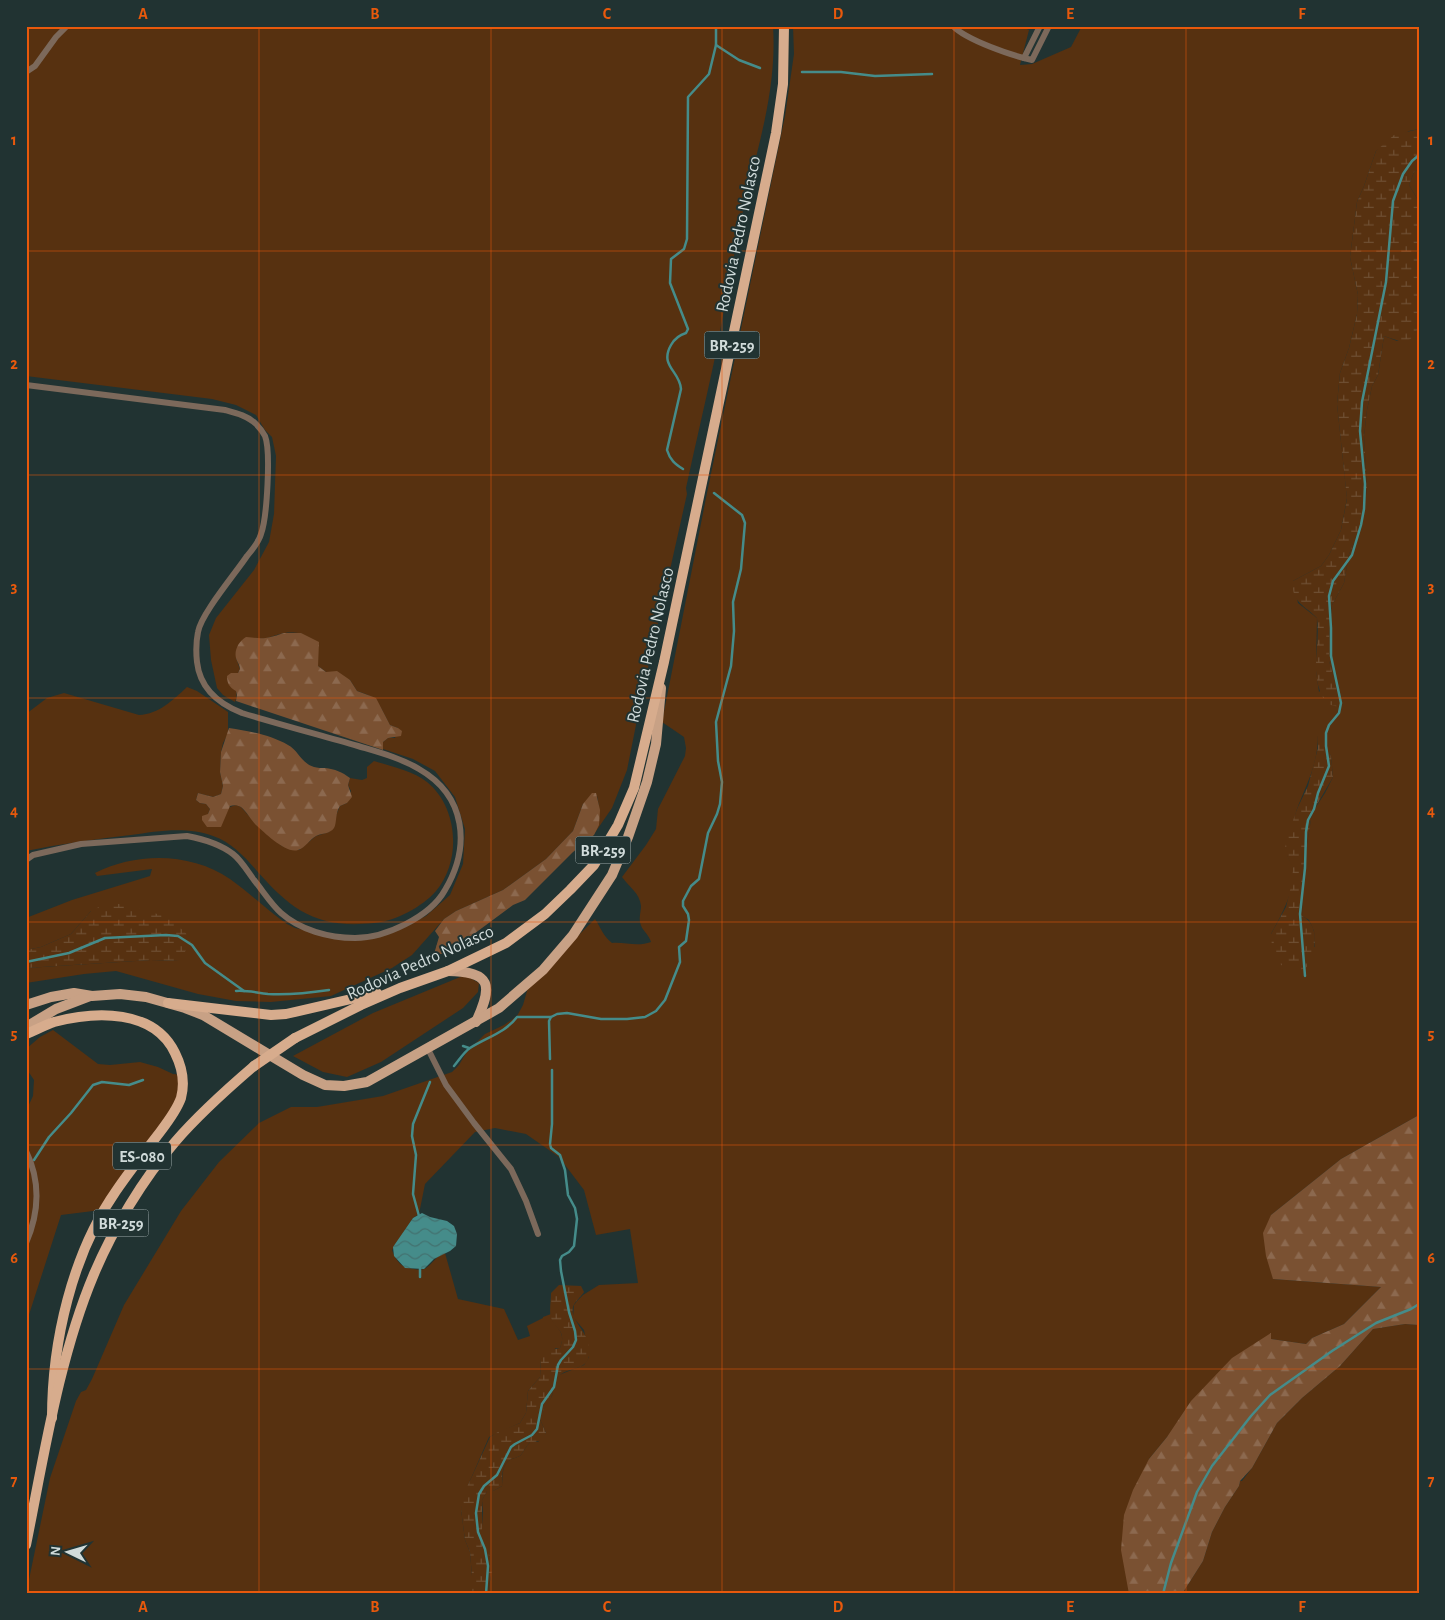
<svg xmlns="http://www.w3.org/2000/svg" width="1445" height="1620" font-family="'Alegreya Sans',sans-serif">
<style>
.green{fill:#573110;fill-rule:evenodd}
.forest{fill:url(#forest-firs)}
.wetland{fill:url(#wetland-marsh)}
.water{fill:url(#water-waves)}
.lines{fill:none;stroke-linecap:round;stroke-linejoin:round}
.stream{stroke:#458c8a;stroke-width:2.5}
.minor{stroke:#7c695b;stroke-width:6}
.primary{stroke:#c8a185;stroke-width:10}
.trunk{stroke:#d7ac8d;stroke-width:10}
.trunk-bridge{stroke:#d7ac8d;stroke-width:10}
.grid{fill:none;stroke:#e8590c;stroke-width:1;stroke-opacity:0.55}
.labels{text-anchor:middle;stroke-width:4;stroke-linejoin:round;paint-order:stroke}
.shield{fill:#213332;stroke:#9ca9a8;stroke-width:1}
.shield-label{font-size:16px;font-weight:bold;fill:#d0dbda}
.street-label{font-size:18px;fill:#d0dbda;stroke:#213332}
.neatline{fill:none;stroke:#e8590c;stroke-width:2}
.grid-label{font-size:16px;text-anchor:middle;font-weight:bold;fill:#e8590c}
</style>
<defs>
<pattern id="forest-firs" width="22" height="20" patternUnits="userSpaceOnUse" patternTransform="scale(1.25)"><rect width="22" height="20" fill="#7a5132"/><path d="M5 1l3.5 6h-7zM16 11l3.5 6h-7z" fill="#8c694f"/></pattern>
<pattern id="wetland-marsh" width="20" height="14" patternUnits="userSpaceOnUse" patternTransform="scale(1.25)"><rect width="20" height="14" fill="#573110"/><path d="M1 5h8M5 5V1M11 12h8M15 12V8" fill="none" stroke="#6e4e32"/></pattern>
<pattern id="water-waves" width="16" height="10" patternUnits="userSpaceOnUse" patternTransform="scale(1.25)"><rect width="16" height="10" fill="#458c8a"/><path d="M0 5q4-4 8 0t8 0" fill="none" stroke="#437270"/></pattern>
</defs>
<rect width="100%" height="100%" fill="#213332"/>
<g class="green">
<path d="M26 26H773C777 88 759 142 745 202 733 255 725 309 714 362 705 404 695 446 686 488L687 494 643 690 627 770 612 808 594 834C600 821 600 810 597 796L583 804 573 831 546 859 503 890 456 911 444 919 412 955 392 968 331 996 271 1002 236 1001 198 994 116 971 84 974 26 983V968L151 960 180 961 91 911 71 934 41 947 26 950V918L72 900 150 876 152 869 97 876 95 873C136 852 191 852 230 879 250 893 267 910 287 924L295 928 350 939 393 932 426 916 450 895 463 864 465 829 455 797 435 771 413 759 383 749V742L388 738H395L398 728 390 725C380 707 379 697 357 691L350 680 326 672 318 666V657L301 633C296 633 290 632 285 633 273 635 265 641 253 638L236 658 240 669 238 673H232C234 682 239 693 235 702L223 695 217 688 211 660 209 635 216 618 254 570 269 542 274 514 276 456 272 437 265 430 256 415 236 405 212 399 26 376Z"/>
<path d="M793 26H1021L1029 30 1020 65 1032 64 1071 47 1082 26H1419V129L1409 131 1376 151 1364 186 1357 202 1350 257 1358 295 1357 314 1349 348 1340 373 1337 404 1347 498 1341 530 1329 555 1321 566 1293 581 1298 603 1317 618 1316 671 1319 692 1333 677 1329 661V639L1332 605 1344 583 1349 554 1361 529 1367 488 1364 436 1367 410 1372 386 1378 375 1384 336 1397 341 1415 333 1419 325V1115L1341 1159 1271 1215 1273 1279 1381 1287 1344 1324 1312 1338 1306 1344 1271 1339V1334L1167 1437 1149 1459 1129 1594H487L491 1577 482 1548 481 1540 483 1512 482 1500 487 1491H493L502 1486C503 1478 501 1465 510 1460 513 1458 517 1458 521 1455 524 1451 526 1446 530 1442H538L546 1433 539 1417 552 1396 554 1384 559 1375 584 1365 589 1357 584 1330 573 1317 574 1305 577 1301 583 1295 599 1285 638 1283 630 1229 596 1235 584 1190 559 1157 526 1134 495 1128 475 1132 425 1184 419 1214 413 1218 392 1250C396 1261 401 1268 414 1269 418 1270 423 1270 426 1268 434 1263 434 1257 445 1253L458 1299 504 1309 518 1340 530 1336 527 1326 543 1318V1317L551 1314C551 1327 568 1328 560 1348H556L541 1359 540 1377 528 1391 526 1413 520 1423 489 1437 469 1483 461 1509 465 1540 470 1552 472 1576V1594H26L50 1478 76 1401 81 1392 86 1390 92 1379 124 1305 181 1211 219 1162 259 1123 291 1107H317L383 1096 452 1072 459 1065 466 1053 485 1034 504 1025 517 1016 523 1005 529 984 595 919C601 928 603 936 612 943 625 942 638 947 651 942 649 934 641 930 640 922 639 917 641 911 641 906 640 893 629 887 622 877L646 845 656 829 658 809 685 756 686 748 684 737 662 722 706 498 785 116 794 54ZM1318 735 1331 756 1333 777 1325 793 1312 813 1303 869 1302 916 1309 920 1314 931 1315 947 1271 934C1280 918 1297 887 1293 868 1292 862 1286 857 1287 850 1289 837 1293 822 1297 809 1307 783 1318 764 1318 735Z"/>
<path d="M1419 169V202L1409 185 1414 172Z"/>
<path d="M187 687 197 691 228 712V734L223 743 221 752 220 772 223 786 221 794 213 797 198 793 196 800 200 803 206 804 210 809 208 814 236 805 241 807 256 824 282 846 299 850 316 836 329 832 340 806 347 803 351 791 348 785 350 778 362 780 367 778V767L374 761C390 766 414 771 427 782 458 807 462 860 436 891 422 907 396 921 374 923 318 929 292 911 257 871 245 857 231 842 213 836 187 826 157 831 131 835 95 839 61 844 26 851V714L47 698 64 693 139 715C159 714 173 700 187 687Z"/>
<path d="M465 975 479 983 478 992 463 1008 381 1062 347 1077 323 1072 293 1056 373 1013Z"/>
<path d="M53 1030 98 1064 110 1065 140 1062 158 1067 173 1074 183 1075 172 1113 101 1210 61 1215 26 1324V1111L33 1096 34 1080 26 1068V1049L40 1037Z"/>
<path d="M1405 1324 1419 1325V1594H1182L1203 1561 1212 1532 1225 1507 1239 1486 1240 1481H1242L1252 1468 1277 1423 1302 1398 1340 1366 1373 1329Z"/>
</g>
<g class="forest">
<path d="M284 633H301L319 642 318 666 326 672 337 671 350 680 357 691 376 698 390 725 398 728 402 731 401 736 388 738 383 742V750L236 701 237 695 236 691C229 687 227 683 227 676L231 673H238L240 669C240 665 237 662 236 658 234 650 239 641 246 637 264 639 266 639 284 633Z"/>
<path d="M229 728C248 731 271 735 288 745 298 750 301 763 314 767 317 768 322 768 325 768 335 769 342 772 350 778L348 785 352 797 347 803 340 806C335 813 337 823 334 828 330 834 322 833 316 836 310 839 305 848 298 850 286 854 265 833 256 825 251 820 247 812 241 807 237 805 234 805 230 806L221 827H207L202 820V816L208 814 210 809 206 804 200 803 196 800 198 793 213 797 221 794 223 786 220 772 221 752Z"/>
<path d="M592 793H596L600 810 599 825 594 835 573 852 525 900 513 905 455 948 444 954H434L439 937 435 931 444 919 456 911 503 890 546 859 573 831 583 804Z"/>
<path d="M1419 1115V1325L1405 1324 1373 1329 1340 1366 1302 1398 1277 1423 1252 1468 1240 1481 1239 1486 1225 1507 1212 1532 1203 1561 1182 1594H1129L1121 1550 1124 1515 1133 1490 1149 1459 1167 1437 1191 1401 1232 1358 1271 1333V1339L1306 1344 1312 1338 1344 1324 1381 1287 1273 1279 1266 1256 1263 1233 1271 1215 1341 1159Z"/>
</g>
<g class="wetland">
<path d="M1419 129V169L1414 172 1409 185 1419 202V325C1411 347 1402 342 1384 336L1378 375 1372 386 1367 410 1364 436 1367 488 1361 529 1349 554 1344 583 1332 605 1329 639V661L1338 693 1339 707 1327 704C1307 675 1321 649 1317 618 1304 605 1291 602 1293 581L1321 566 1329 555 1341 530 1347 499 1337 404 1340 373 1349 348 1357 314 1358 295 1350 257 1357 202 1364 186 1376 151 1394 135Z"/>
<path d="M1318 733 1331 756 1333 777 1312 813 1303 869 1302 916C1320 925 1315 948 1311 965L1298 971 1281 965 1272 947 1271 934 1286 907 1292 882 1293 869 1286 853 1285 844 1297 809 1308 786 1318 748Z"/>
<path d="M109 902 138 908 170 918 192 939 180 961 151 960 26 968V950L41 947 71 934 91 911Z"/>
<path d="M559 1285 581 1286 584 1292C581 1297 575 1301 573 1307 569 1322 594 1335 589 1356 586 1371 567 1367 559 1376 553 1383 554 1391 551 1398 548 1405 543 1410 539 1417L546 1433C542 1441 539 1442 530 1442 526 1446 524 1451 521 1455 517 1458 513 1458 510 1460 501 1465 502 1478 502 1486L493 1491H487L482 1500V1548L488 1551 493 1566 487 1594H472V1576L470 1552 465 1540 461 1509 462 1498 490 1437 498 1432 520 1423 526 1413 528 1391 540 1377 541 1359 545 1351 560 1348C567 1329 555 1330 551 1318 549 1312 551 1300 551 1293Z"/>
</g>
<path class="water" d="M422 1213 430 1217 447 1221 454 1226 457 1234 456 1246 450 1251 434 1259 424 1269 405 1268 394 1256 393 1247 413 1218Z"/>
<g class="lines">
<g class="stream">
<path d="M716 45 739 60 760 68"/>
<path d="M802 72H841L875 76 932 74"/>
<path d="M683 469C675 464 670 460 667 450L681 389C680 371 659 366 671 345 675 338 679 335 686 333L688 329 670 283 671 259 684 249 687 239 688 97 709 74 716 45V26"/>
<path d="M26 962 69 953 105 938 166 935 178 936 192 945 205 963 244 991"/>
<path d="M1305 976 1300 914 1305 868 1306 832 1308 820 1314 809 1318 793 1329 766 1326 746V733L1329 725 1339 713 1341 703 1331 656V628L1329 596 1333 581 1352 555 1361 525 1364 509 1365 484 1360 431 1362 402 1386 282 1393 201 1403 174 1412 161 1419 155"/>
<path d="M236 991C247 990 257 993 268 994 288 995 309 993 329 990"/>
<path d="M463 1046 469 1048"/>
<path d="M550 1059 549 1021 551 1017"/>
<path d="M454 1066C459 1060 464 1052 470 1048 487 1037 505 1033 517 1017H551L557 1014 567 1013 601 1019H627L645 1017 656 1011 665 1000 680 962 679 947 686 941 689 920 688 914 683 906V901L691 886 699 879 708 833 717 814 720 804 722 782 718 761 716 722 731 666 734 631 733 602 741 569 744 534 745 523 742 515 714 493"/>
<path d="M34 1160 49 1137 71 1113 93 1085 102 1082 129 1085 143 1080"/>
<path d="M419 1216 413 1194 416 1155 412 1136 413 1124 430 1082"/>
<path d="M420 1266V1277"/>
<path d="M486 1594 488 1566 485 1549 478 1532 476 1513 479 1494 484 1486 497 1475 511 1447 515 1444 532 1435 537 1429 542 1404 554 1387 558 1365 561 1360 573 1347 576 1340 575 1331 569 1312 561 1271 560 1260 562 1256 569 1252 574 1246 577 1219 575 1208 568 1195 565 1170 560 1155 551 1148 550 1144 552 1124V1070"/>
<path d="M1163 1594 1171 1563 1197 1492 1212 1466 1251 1416 1270 1395 1332 1351 1376 1323 1411 1309 1419 1304"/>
</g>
<g class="minor">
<path d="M953 26C966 40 1013 56 1032 60L1049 26"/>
<path d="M1024 58 1040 26"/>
<path d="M26 72 35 66 56 37 67 26"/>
<path d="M26 385 225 410C236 413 248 416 256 424 259 427 263 432 265 436 271 451 267 518 261 534 259 542 252 550 247 556 235 574 201 614 198 632 196 642 196 653 197 662 200 689 219 704 242 713 281 725 320 735 358 746 378 752 401 758 419 769 466 796 471 846 445 890 430 917 385 938 355 938 329 938 300 930 281 913 271 904 263 891 254 880 248 872 241 860 233 854 220 844 203 839 187 836L81 844 33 855 26 860"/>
<path d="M427 1047 446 1085 474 1123 511 1169 526 1201 538 1234"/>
<path d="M26 1151C41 1182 39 1213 26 1243"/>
</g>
<g class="primary">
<path d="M448 971C492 972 493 985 476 1022"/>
<path d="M26 1005 51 997 74 993 92 996 120 994 146 997 185 1008 203 1015 303 1075 325 1085 344 1086 367 1082 499 1008 543 970 573 935 612 875 628 837 647 782 656 744 661 688"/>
<path d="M26 1027 56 1009 90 996"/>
</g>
<g class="trunk">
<path d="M168 1003 271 1015 286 1014 377 993"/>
<path d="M26 1034C36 1030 45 1025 54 1022 96 1011 154 1009 175 1053 182 1067 185 1083 181 1098 176 1112 166 1124 157 1136 143 1154 129 1172 116 1191 72 1254 52 1342 52 1418"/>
<path d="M295 1038 361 1005 400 988 448 971 506 943 545 914 570 890 594 865 618 825 634 788 664 662 776 133 783 84 784 26"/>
<path d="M26 1545C44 1456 59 1357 94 1274 113 1229 143 1179 175 1142 199 1114 226 1090 254 1066"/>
</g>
<path class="trunk-bridge" d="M254 1066 295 1038"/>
</g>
<path class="grid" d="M259 26V1594M491 26V1594M722 26V1594M954 26V1594M1186 26V1594M26 251H1419M26 475H1419M26 698H1419M26 922H1419M26 1145H1419M26 1369H1419"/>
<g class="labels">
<g class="shield">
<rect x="704.5" y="331.5" width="55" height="27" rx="4"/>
<rect x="575.5" y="836.5" width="55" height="27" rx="4"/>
<rect x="113" y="1142.5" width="58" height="27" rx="4"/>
<rect x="93.5" y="1209.5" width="55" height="27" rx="4"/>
</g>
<g class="shield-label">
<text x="732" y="351">BR-259</text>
<text x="603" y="856">BR-259</text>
<text x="142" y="1162">ES-080</text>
<text x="121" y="1229">BR-259</text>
</g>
<g class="street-label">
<text transform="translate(738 234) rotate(-78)" y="6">Rodovia Pedro Nolasco</text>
<text transform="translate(650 645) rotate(-77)" y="6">Rodovia Pedro Nolasco</text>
<text transform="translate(420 962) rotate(-24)" y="6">Rodovia Pedro Nolasco</text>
</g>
</g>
<rect width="1445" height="1620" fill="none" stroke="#213332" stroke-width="55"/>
<g transform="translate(68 1552) rotate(275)" stroke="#213332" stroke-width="4" paint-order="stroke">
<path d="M0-4L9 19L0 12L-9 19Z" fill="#d0dbda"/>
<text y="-8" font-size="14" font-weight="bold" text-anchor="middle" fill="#d0dbda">N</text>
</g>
<rect x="28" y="28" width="1390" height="1564" class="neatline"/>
<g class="grid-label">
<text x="143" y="19">A</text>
<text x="375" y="19">B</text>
<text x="607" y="19">C</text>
<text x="838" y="19">D</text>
<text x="1070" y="19">E</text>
<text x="1302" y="19">F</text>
<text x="14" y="145">1</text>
<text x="1431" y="145">1</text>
<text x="14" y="369">2</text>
<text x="1431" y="369">2</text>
<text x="14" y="592">3</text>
<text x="1431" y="592">3</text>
<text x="14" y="816">4</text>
<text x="1431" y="816">4</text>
<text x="14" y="1039">5</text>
<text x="1431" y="1039">5</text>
<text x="14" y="1263">6</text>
<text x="1431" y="1263">6</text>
<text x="14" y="1486">7</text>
<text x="1431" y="1486">7</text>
<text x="143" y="1612">A</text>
<text x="375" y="1612">B</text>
<text x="607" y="1612">C</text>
<text x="838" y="1612">D</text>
<text x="1070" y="1612">E</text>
<text x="1302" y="1612">F</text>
</g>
</svg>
